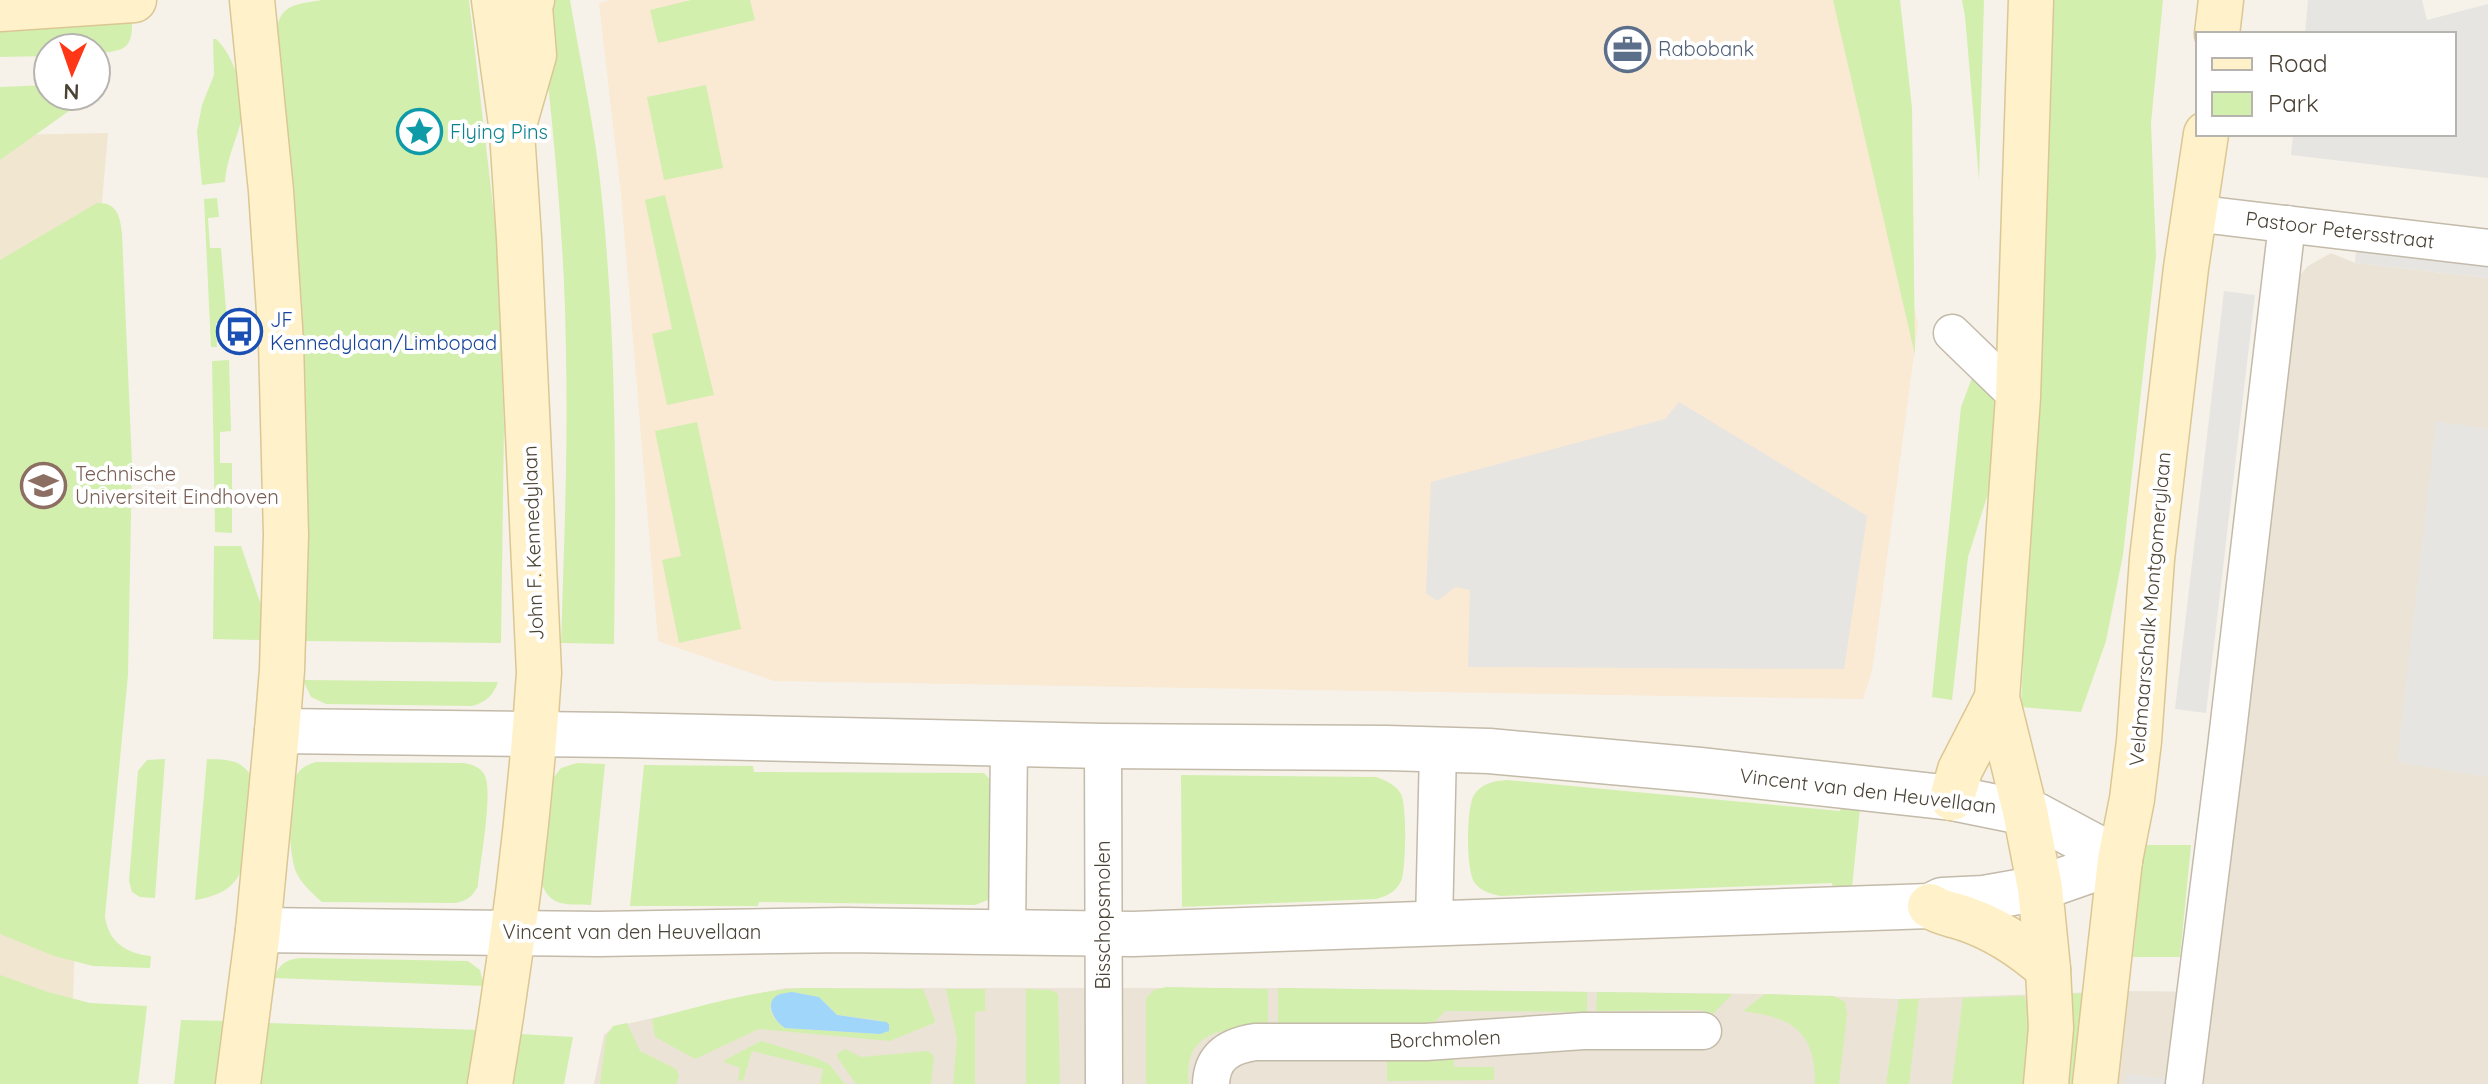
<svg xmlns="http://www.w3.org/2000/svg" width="2488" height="1084" font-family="Quicksand,sans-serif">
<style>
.residential{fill:#ebe4d6}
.commercial{fill:#fae9d3}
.education{fill:#f1e7d1}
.green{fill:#d2efae;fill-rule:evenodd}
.parking{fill:#e7e5e1}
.water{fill:#9fd6f9}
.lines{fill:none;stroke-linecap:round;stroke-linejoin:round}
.minor-casing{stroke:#c3baaa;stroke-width:39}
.tertiary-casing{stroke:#c3baaa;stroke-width:47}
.secondary-casing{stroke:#dbc794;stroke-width:47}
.minor{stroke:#fff;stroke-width:36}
.tertiary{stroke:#fff;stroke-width:44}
.secondary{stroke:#fff1ca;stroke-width:44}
.labels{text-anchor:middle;stroke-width:8;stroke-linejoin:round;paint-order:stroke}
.service-label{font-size:20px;fill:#4e5e75;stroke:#fff;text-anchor:start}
.culture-label{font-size:20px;fill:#0d838f;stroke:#fff;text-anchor:start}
.street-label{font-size:20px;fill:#4b4336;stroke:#fff}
.transit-label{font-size:20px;fill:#164399;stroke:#fff;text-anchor:start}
.education-label{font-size:20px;fill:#785e54;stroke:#fff;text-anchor:start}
</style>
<rect width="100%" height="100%" fill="#f6f2e9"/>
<path class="residential" d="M2331 253 2355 263 2488 278V1084H594L604 1035 613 1027 785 988H1278L1765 994 1899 999 2128 991 2212 992 2298 277 2308 266Z"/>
<path class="commercial" d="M611 0H1848L1918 324 1872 671 1863 699 774 681 658 641 621 194 599 3Z"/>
<path class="education" d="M108 133 94 295 71 1068 0 1084V135Z"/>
<g class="green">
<path d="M322 0H469L496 232 504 427 501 643 305 641C308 541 308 442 304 343 299 238 287 133 277 28 281 3 300 4 322 0ZM417 112C464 123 420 172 402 141 394 127 405 117 417 112Z"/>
<path d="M544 0H570C581 66 596 132 602 199 617 347 616 495 614 644L561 643C564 547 568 452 566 356 565 246 554 136 542 27Z"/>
<path d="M691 0H750L755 20 658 43 650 10Z"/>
<path d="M1833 0H1900L1912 108 1915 355Z"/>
<path d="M1962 0H1984L1979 180 1965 16Z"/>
<path d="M2051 0H2163L2151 123 2156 256 2123 555 2106 641 2081 712 2021 707Z"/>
<path d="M132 22C133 51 121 51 96 53V48H48V56L0 57V32Z"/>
<path d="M213 39H216C235 57 246 94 241 121 236 141 226 161 225 182L202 185 197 131 202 105 214 75Z"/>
<path d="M48 85V96H90L0 160V87Z"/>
<path d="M706 85 723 168 664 180 647 97Z"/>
<path d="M665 195 714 395 667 405 652 334 672 329 645 200Z"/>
<path d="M217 198 219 217 208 218 210 248H221L227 322 216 323 217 347H211L204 199Z"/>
<path d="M97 203C117 202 120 216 122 233L132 463 128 675 105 916C108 942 127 954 151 956L150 968 93 966 54 956 0 934V260Z"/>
<path d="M229 360 231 431 220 432V463H232V533L215 532 212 361Z"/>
<path d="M1975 370 1996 385 1991 484 1968 557 1952 700 1932 697 1961 407Z"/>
<path d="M697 422 741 629 679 643 662 560 681 556 655 431Z"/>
<path d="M214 546H241L263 611 262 640 213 639Z"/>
<path d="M303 680 498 682C493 696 486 702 472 706L326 704 311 697Z"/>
<path d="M165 759 155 898 140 897 132 892 129 881 138 771 147 760Z"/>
<path d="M207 759C226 760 240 758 251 776 253 791 250 806 249 821 245 865 246 892 195 900Z"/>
<path d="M316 762 464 763C473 765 481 767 485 776 493 794 480 863 478 886 472 897 468 900 456 903L322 902C312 893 303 885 297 874 288 857 287 792 296 776 301 767 307 765 316 762Z"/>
<path d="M577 763 605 764 591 905C570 904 550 908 542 884L551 781 561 768Z"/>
<path d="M644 765 753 766 754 772 984 773 993 783 991 893 988 900 975 905 759 902 758 906H630Z"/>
<path d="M1181 775 1376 777C1385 780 1396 785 1401 794 1407 806 1406 870 1401 881 1396 892 1387 896 1376 899L1182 907Z"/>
<path d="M1507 780 1840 811 1841 807 1860 808 1852 887 1833 888 1832 883 1501 896C1491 894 1480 891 1474 882 1466 869 1466 808 1474 795 1482 783 1494 781 1507 780Z"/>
<path d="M2144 845H2191L2180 957H2133Z"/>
<path d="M302 958 468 961 480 970 484 986 274 978C279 963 288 959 302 958Z"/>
<path d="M0 975 48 992 90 1003 147 1006 138 1084H0Z"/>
<path d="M1166 987 1268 989V1028C1229 1027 1181 1029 1189 1084H1146V998L1154 990Z"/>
<path d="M802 988 923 989 935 1020 934 1023 890 1041 759 1029 695 1059 655 1037 652 1019C701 1006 751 991 802 988ZM792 992 819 997 837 1015 877 1020 889 1024 880 1034 785 1028C764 1013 765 998 792 992Z"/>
<path d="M1278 988 1587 992V1012L1445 1011 1429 1028 1278 1027Z"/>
<path d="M946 989H985V1011L975 1012V1084H953L957 1039Z"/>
<path d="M1026 989 1051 990 1058 994 1060 1084H1026Z"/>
<path d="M1597 992 1732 994 1712 1015 1701 1010 1596 1011Z"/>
<path d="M2085 993 2074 1084H2064L2065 994Z"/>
<path d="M1765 994 1834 996 1845 1002 1847 1015 1839 1084H1815C1815 1030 1792 1018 1743 1011Z"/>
<path d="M2024 996 2030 1013 2037 1084H1952L1963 998Z"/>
<path d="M1899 999H1919L1909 1084H1886Z"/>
<path d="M181 1020 227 1021 218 1084H174Z"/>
<path d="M269 1023 479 1030 469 1084H258Z"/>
<path d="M627 1023 640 1051 676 1069 679 1076 676 1084H600L606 1037 613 1026Z"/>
<path d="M521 1034 573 1037 564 1084H511Z"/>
<path d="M761 1041 814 1057 830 1065 845 1084H820L823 1069 752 1051 743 1081 738 1080 740 1068 724 1062 725 1060Z"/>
<path d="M845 1049 861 1057 928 1051 934 1056 931 1084H856L837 1057V1054Z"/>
<path d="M1387 1054H1454V1067H1494V1080L1387 1081Z"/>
</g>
<g class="parking">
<path d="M2308 0H2422L2427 20 2488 4V178L2291 155 2293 134H2454V34H2305Z"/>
<path d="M2356 251 2488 266V278L2355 263Z"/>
<path d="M2224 291 2255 295 2206 713 2175 709Z"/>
<path d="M1679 402 1867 516 1844 669 1468 667 1470 590 1456 587 1437 601 1426 593 1431 482 1665 419Z"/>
<path d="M2436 421 2488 429V777L2397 762Z"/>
<path d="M2127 1074 2166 1079 2165 1084H2125Z"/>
</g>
<path class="water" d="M792 992 819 997 837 1015 886 1022 889 1024V1031L880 1034 785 1028C775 1022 763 1003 778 995 782 993 787 993 792 992Z"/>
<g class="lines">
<defs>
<g id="minor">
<path d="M2193 213 2488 248"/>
<path d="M1952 333 2018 397"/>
<path d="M1103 746 1104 1084"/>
<path d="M1434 924 1438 749"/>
<path d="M1007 934 1009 743"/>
<path d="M1211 1084C1212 1056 1229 1046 1255 1042H1426L1583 1031H1703"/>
<path d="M2184 1084 2226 748 2287 224"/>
</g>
<g id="tertiary">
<path d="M277 731 618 735 1103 746 1387 748 1489 751 1700 770 1952 798 2036 815 2120 860"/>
<path d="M258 930 598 934 845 930 1133 934 1930 906 1942 900 1984 898 2040 888 2120 860"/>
</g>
<g id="secondary">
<path d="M2031 0 2018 397 1997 698 2025 811 2040 888 2048 969 2051 1028 2046 1084"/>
<path d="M0 9 134 0"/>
<path d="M2217 34 2221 0"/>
<path d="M516 118 534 55 530 7 532 0"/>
<path d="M1952 798 1960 770 1997 698"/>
<path d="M1930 906C1942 914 1953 914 1966 919 1998 930 2023 947 2048 969"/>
<path d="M238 1084 258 930 277 731 282 670 286 535 281 342 271 191 252 0"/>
<path d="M490 1084C513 948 530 811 539 673L519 238 512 132 494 0"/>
<path d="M2095 1084 2120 860 2132 799 2139 741 2152 559 2186 268 2206 134"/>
</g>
</defs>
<use href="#minor" class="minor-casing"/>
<use href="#tertiary" class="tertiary-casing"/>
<use href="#secondary" class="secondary-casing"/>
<use href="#minor" class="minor"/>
<use href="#tertiary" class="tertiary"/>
<use href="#secondary" class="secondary"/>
</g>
<defs>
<symbol id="office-ring" viewBox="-11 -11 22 22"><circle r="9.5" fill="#fff" stroke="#5c6f8a" stroke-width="1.5"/><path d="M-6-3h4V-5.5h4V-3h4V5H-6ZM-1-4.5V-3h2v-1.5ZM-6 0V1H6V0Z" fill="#5c6f8a"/></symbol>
<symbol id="sight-ring" viewBox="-11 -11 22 22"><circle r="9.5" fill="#fff" stroke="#0f9aa8" stroke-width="1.5"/><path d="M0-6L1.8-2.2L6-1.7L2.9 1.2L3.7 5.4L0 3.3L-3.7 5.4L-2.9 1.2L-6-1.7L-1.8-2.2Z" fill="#0f9aa8"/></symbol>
<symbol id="bus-ring" viewBox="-11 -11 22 22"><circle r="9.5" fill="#fff" stroke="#1a4fb4" stroke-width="1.5"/><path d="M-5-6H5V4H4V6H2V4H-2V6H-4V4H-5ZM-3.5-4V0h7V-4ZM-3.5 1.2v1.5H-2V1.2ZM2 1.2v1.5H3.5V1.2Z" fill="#1a4fb4"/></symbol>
<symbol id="university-ring" viewBox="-11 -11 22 22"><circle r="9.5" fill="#fff" stroke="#8d6e63" stroke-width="1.5"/><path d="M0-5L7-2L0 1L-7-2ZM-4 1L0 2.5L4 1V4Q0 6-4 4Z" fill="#8d6e63"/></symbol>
</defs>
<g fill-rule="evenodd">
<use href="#office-ring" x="1602" y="24" width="51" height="51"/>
<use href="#sight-ring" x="394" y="106" width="51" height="51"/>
<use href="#bus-ring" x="214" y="306" width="51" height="51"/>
<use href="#university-ring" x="18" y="460" width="51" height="51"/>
</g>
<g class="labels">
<g class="service-label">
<text x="1658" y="56">Rabobank</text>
</g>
<g class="culture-label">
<text x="450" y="139">Flying Pins</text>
</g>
<g class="street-label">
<text transform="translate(2340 230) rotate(7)" y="7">Pastoor Petersstraat</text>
<text transform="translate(533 543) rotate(-92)" y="7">John F. Kennedylaan</text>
<text transform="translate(2150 609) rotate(-85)" y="7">Veldmaarschalk Montgomerylaan</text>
<text transform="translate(1868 791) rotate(7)" y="7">Vincent van den Heuvellaan</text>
<text transform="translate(1103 915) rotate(-90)" y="7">Bisschopsmolen</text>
<text x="632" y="939">Vincent van den Heuvellaan</text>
<text transform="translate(1445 1039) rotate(-2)" y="7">Borchmolen</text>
</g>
<g class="transit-label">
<text x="270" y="327">JF<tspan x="270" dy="23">Kennedylaan/Limbopad</tspan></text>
</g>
<g class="education-label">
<text x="75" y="481">Technische<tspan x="75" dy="23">Universiteit Eindhoven</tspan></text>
</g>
</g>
<rect x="2196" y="32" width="260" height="104" fill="#ffffff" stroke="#b7b4af" stroke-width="2"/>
<rect x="2212" y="58" width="40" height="12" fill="#fff1ca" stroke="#b7b4af" stroke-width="2"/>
<text x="2268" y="72" font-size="24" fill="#4b4336">Road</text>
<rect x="2212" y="92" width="40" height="24" fill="#d2efae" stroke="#b7b4af" stroke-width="2"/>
<text x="2268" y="112" font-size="24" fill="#4b4336">Park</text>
<g transform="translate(72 72) rotate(182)"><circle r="38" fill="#ffffff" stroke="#b7b4af" stroke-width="2"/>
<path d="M0-6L14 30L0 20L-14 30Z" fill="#ff3717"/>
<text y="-12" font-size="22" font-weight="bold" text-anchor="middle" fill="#4b4336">N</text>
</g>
</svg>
